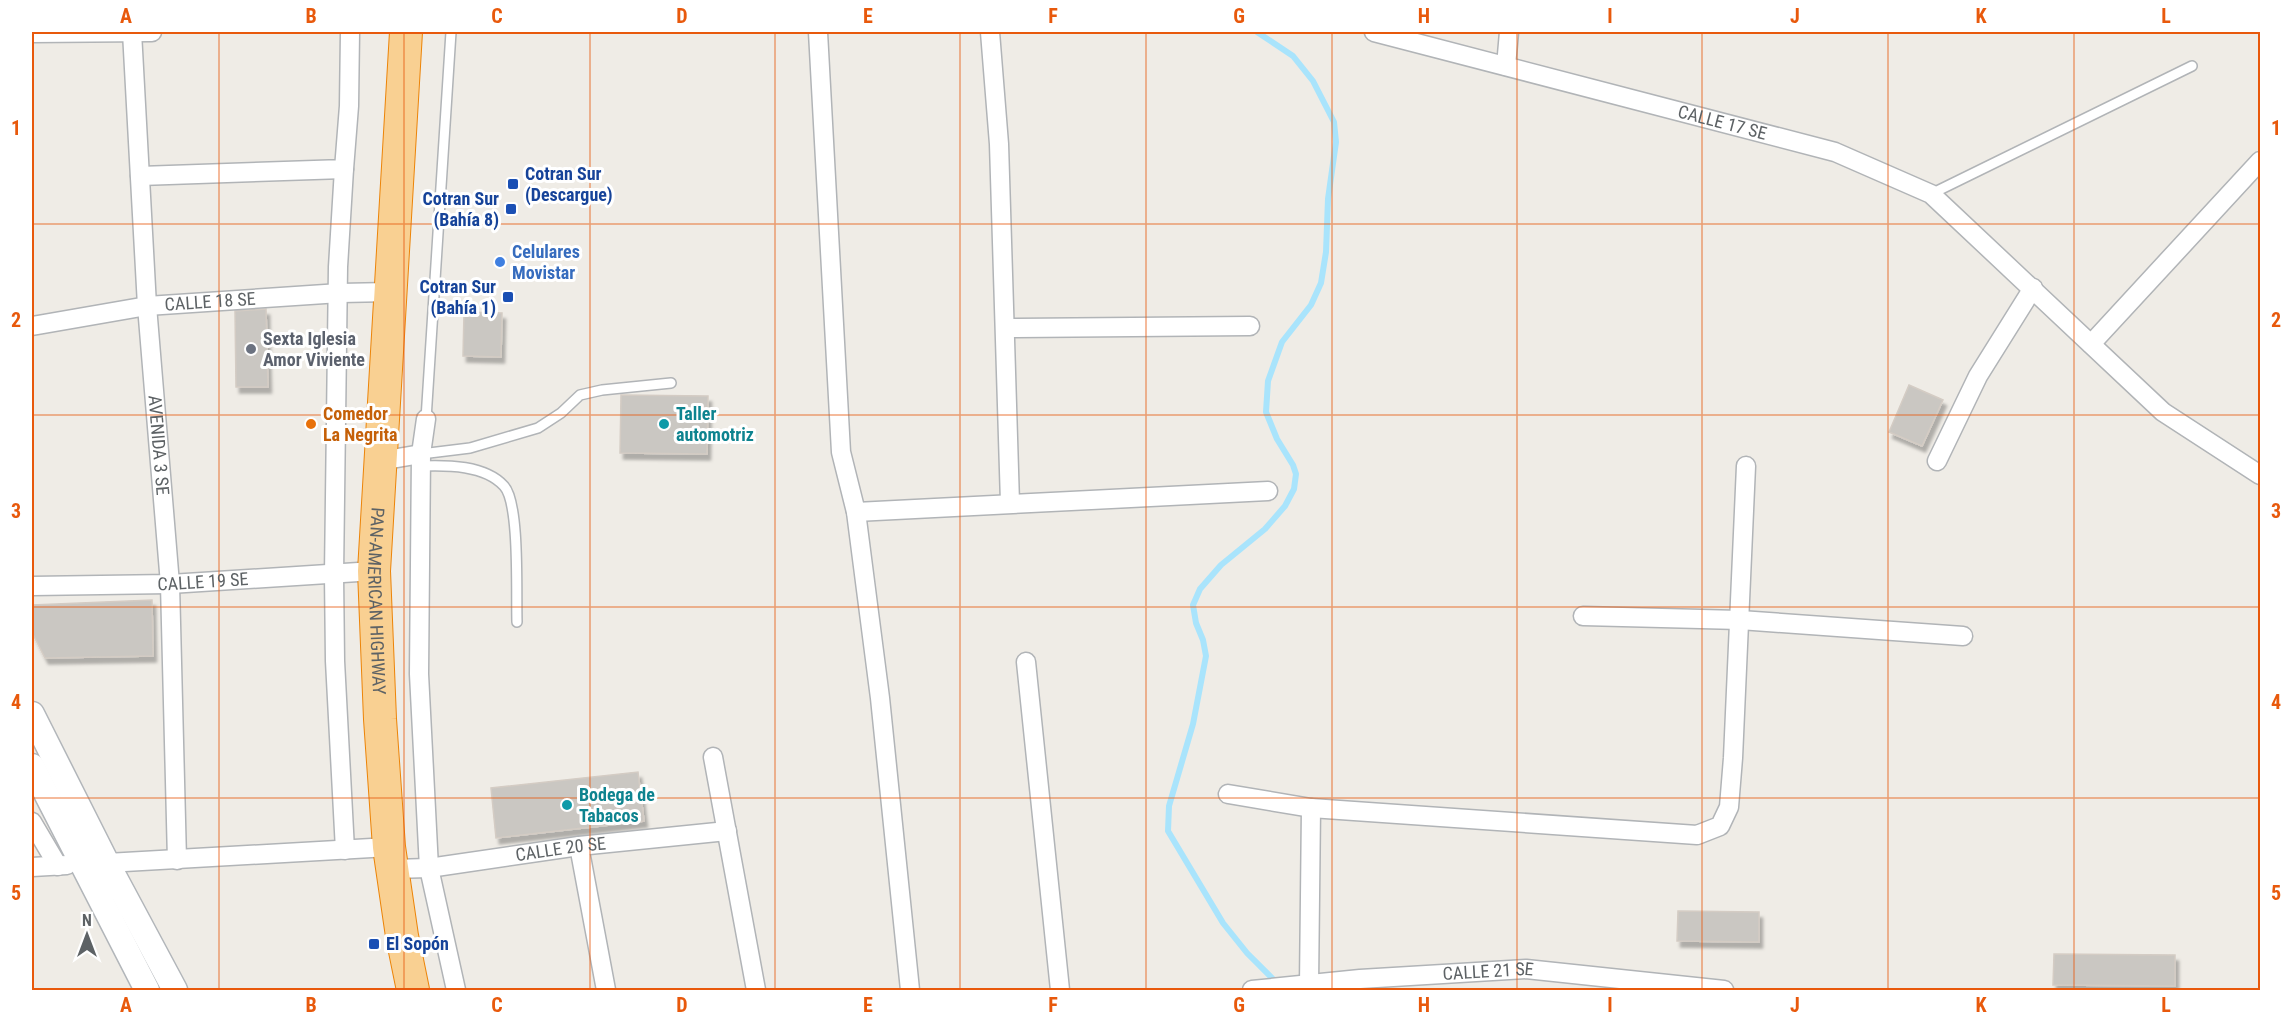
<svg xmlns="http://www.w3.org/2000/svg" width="2292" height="1022" font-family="'Roboto Condensed',sans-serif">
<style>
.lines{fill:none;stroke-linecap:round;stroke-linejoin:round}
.stream{stroke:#a9e4fc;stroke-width:6}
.building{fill:#cac7c2;stroke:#d4ccc4;stroke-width:1.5;filter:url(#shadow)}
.lane-casing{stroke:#b1b4b7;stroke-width:12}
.street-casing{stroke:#b1b4b7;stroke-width:21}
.secondary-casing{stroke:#b2b6ba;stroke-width:27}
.highway-casing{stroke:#ec8408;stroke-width:34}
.lane{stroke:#fff;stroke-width:9}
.street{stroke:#fff;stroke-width:18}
.secondary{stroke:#fff;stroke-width:24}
.highway{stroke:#f9d092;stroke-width:32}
.grid{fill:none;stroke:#e8590c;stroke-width:1.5;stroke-opacity:0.55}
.transit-dot{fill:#1a4fb4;stroke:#fff;stroke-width:2}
.shop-dot{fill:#3f7fe0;stroke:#fff;stroke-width:2}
.worship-dot{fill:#6b7280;stroke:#fff;stroke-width:2}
.food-dot{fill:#e8710a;stroke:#fff;stroke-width:2}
.culture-dot{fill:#0f9aa8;stroke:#fff;stroke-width:2}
.labels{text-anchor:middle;stroke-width:6;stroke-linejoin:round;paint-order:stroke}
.street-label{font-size:18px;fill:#5d6265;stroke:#fff}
.transit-label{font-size:18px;font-weight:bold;fill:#164399;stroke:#fff;text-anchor:start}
.shop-label{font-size:18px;font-weight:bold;fill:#366cbe;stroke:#fff;text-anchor:start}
.worship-label{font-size:18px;font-weight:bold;fill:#5b616d;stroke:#fff;text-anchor:start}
.food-label{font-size:18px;font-weight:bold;fill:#c56008;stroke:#fff;text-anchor:start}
.culture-label{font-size:18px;font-weight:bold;fill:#0d838f;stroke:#fff;text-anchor:start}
.neatline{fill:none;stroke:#e8590c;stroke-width:2}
.grid-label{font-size:20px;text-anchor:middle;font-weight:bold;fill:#e8590c}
</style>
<defs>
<filter id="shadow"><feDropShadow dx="3.5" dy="6" stdDeviation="1.5" flood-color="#0004"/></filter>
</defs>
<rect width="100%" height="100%" fill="#efece6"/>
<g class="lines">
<path class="stream" d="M1257 32 1293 56 1313 81 1334 122 1336 142 1328 199 1326 252 1321 283 1311 305 1282 342 1268 381 1266 412 1277 439 1293 465 1296 474 1294 489 1285 506 1265 529 1221 565 1200 589 1193 605 1196 623 1203 640 1206 656 1193 724 1169 806 1168 831 1223 923 1247 953 1275 981"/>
</g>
<g class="building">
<path d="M266 309 268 387H236L235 311Z"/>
<path d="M464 312 502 313 501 357 463 356Z"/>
<path d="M1909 385 1943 400 1922 446 1889 432Z"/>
<path d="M621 395 708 396 707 454 620 453Z"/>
<path d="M152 600 153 656 45 658 32 632V605Z"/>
<path d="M638 772 644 821 496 838 491 788Z"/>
<path d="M1678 911 1759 912V942L1677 941Z"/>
<path d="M2054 954 2175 955V986L2053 985Z"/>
</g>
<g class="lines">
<defs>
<g id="lane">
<path d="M1931 194 2192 66"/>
<path d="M426 419 451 32"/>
<path d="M421 454 470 448 538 428 561 413 580 395 602 390 671 383"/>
<path d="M421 466C447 465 485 465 504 486 520 503 516 595 517 622"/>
</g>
<g id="street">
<path id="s1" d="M132 32 147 306 170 584 177 860"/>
<path d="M818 32 841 452 856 512 880 698 910 990"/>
<path d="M990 32 999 144 1010 503"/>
<path id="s2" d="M1374 32 1835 152 1931 194 2163 412 2260 475"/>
<path d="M32 33 152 32"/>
<path d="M1506 66 1509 32"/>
<path d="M344 169 338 267 334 575 335 661 345 850"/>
<path d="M140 176 344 169 349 106 350 32"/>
<path id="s3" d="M32 326 147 306 340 293 390 292"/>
<path d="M1006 328 1250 326"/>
<path d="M2091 344 2260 161"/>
<path d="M426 419 421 454 419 674 429 868 456 990"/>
<path d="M380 461 421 454"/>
<path d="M1937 461 1978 376 2033 288"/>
<path d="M856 512 1268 491"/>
<path id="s4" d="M32 586 170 584 374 571"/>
<path d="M1583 616 1740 620 1963 636"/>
<path d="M1026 662 1060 990"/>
<path d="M713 757 756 990"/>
<path d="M1228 794 1311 808 1697 835 1720 826 1729 807 1733 758 1746 466"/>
<path d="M32 822 58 866"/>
<path d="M579 846 606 990"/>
<path d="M107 863 389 847"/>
<path d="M32 867 67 865"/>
<path id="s5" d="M392 869 429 868 579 846 727 831"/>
<path d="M1309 985 1311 808"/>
<path id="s6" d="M1252 990 1360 979 1526 969 1724 990"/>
</g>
<g id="secondary">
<path d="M32 714 107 863 175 990"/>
<path d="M32 766 147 990"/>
</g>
<g id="highway">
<path id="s7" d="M406 32 374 571 380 719 389 847 402 936 413 990"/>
</g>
</defs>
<use href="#lane" class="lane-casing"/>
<use href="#street" class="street-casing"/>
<use href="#secondary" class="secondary-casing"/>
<use href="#highway" class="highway-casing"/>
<use href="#lane" class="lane"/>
<use href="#street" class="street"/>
<use href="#secondary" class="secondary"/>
<use href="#highway" class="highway"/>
</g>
<path class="grid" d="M219 32V990M404 32V990M590 32V990M775 32V990M960 32V990M1146 32V990M1332 32V990M1517 32V990M1702 32V990M1888 32V990M2074 32V990M32 224H2260M32 415H2260M32 607H2260M32 798H2260"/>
<g class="transit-dot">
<rect x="507" y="178" width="12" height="12" rx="3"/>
<rect x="505" y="203" width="12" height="12" rx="3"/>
<rect x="502" y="291" width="12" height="12" rx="3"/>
<rect x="368" y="938" width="12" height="12" rx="3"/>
</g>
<circle class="shop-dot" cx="500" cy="262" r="6"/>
<circle class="worship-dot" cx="251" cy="349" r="6"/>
<circle class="food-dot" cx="311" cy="424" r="6"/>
<g class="culture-dot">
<circle cx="664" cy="424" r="6"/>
<circle cx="567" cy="805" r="6"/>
</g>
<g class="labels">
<g class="street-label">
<text dy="6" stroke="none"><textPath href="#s2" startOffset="360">CALLE 17 SE</textPath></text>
<text dy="6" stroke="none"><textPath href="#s3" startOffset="180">CALLE 18 SE</textPath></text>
<text dy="6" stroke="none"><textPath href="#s1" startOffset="414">AVENIDA 3 SE</textPath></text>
<text dy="6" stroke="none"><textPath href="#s4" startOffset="171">CALLE 19 SE</textPath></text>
<text dy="6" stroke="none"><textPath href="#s7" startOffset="570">PAN-AMERICAN HIGHWAY</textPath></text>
<text dy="6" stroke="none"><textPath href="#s5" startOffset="170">CALLE 20 SE</textPath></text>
<text dy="6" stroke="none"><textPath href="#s6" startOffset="237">CALLE 21 SE</textPath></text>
</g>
<g class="transit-label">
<text x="525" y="180">Cotran Sur<tspan x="525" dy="21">(Descargue)</tspan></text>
<text x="499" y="205" text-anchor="end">Cotran Sur<tspan x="499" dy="21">(Bahía 8)</tspan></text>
<text x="496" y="293" text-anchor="end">Cotran Sur<tspan x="496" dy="21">(Bahía 1)</tspan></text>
<text x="386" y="950">El Sopón</text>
</g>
<g class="shop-label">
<text x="512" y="258">Celulares<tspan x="512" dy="21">Movistar</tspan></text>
</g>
<g class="worship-label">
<text x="263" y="345">Sexta Iglesia<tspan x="263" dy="21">Amor Viviente</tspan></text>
</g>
<g class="food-label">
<text x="323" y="420">Comedor<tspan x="323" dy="21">La Negrita</tspan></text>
</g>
<g class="culture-label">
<text x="676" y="420">Taller<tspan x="676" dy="21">automotriz</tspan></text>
<text x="579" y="801">Bodega de<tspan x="579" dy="21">Tabacos</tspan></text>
</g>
</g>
<rect width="2292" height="1022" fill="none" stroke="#ffffff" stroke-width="66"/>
<g transform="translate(87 935)" stroke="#ffffff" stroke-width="4.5" paint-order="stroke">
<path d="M0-4.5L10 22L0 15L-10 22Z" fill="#5d6265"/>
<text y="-9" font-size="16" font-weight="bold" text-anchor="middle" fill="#5d6265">N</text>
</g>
<rect x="33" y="33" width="2226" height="956" class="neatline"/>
<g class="grid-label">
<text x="126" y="23">A</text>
<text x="311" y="23">B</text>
<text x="497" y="23">C</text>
<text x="682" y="23">D</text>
<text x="868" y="23">E</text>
<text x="1053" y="23">F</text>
<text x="1239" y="23">G</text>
<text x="1424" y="23">H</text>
<text x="1610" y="23">I</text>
<text x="1795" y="23">J</text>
<text x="1981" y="23">K</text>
<text x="2166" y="23">L</text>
<text x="16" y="135">1</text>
<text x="2276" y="135">1</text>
<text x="16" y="327">2</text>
<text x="2276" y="327">2</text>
<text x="16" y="518">3</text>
<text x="2276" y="518">3</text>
<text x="16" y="709">4</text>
<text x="2276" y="709">4</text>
<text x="16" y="900">5</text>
<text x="2276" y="900">5</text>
<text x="126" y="1012">A</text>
<text x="311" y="1012">B</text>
<text x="497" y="1012">C</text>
<text x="682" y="1012">D</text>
<text x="868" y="1012">E</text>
<text x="1053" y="1012">F</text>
<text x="1239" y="1012">G</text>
<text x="1424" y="1012">H</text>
<text x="1610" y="1012">I</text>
<text x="1795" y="1012">J</text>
<text x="1981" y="1012">K</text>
<text x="2166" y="1012">L</text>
</g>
</svg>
